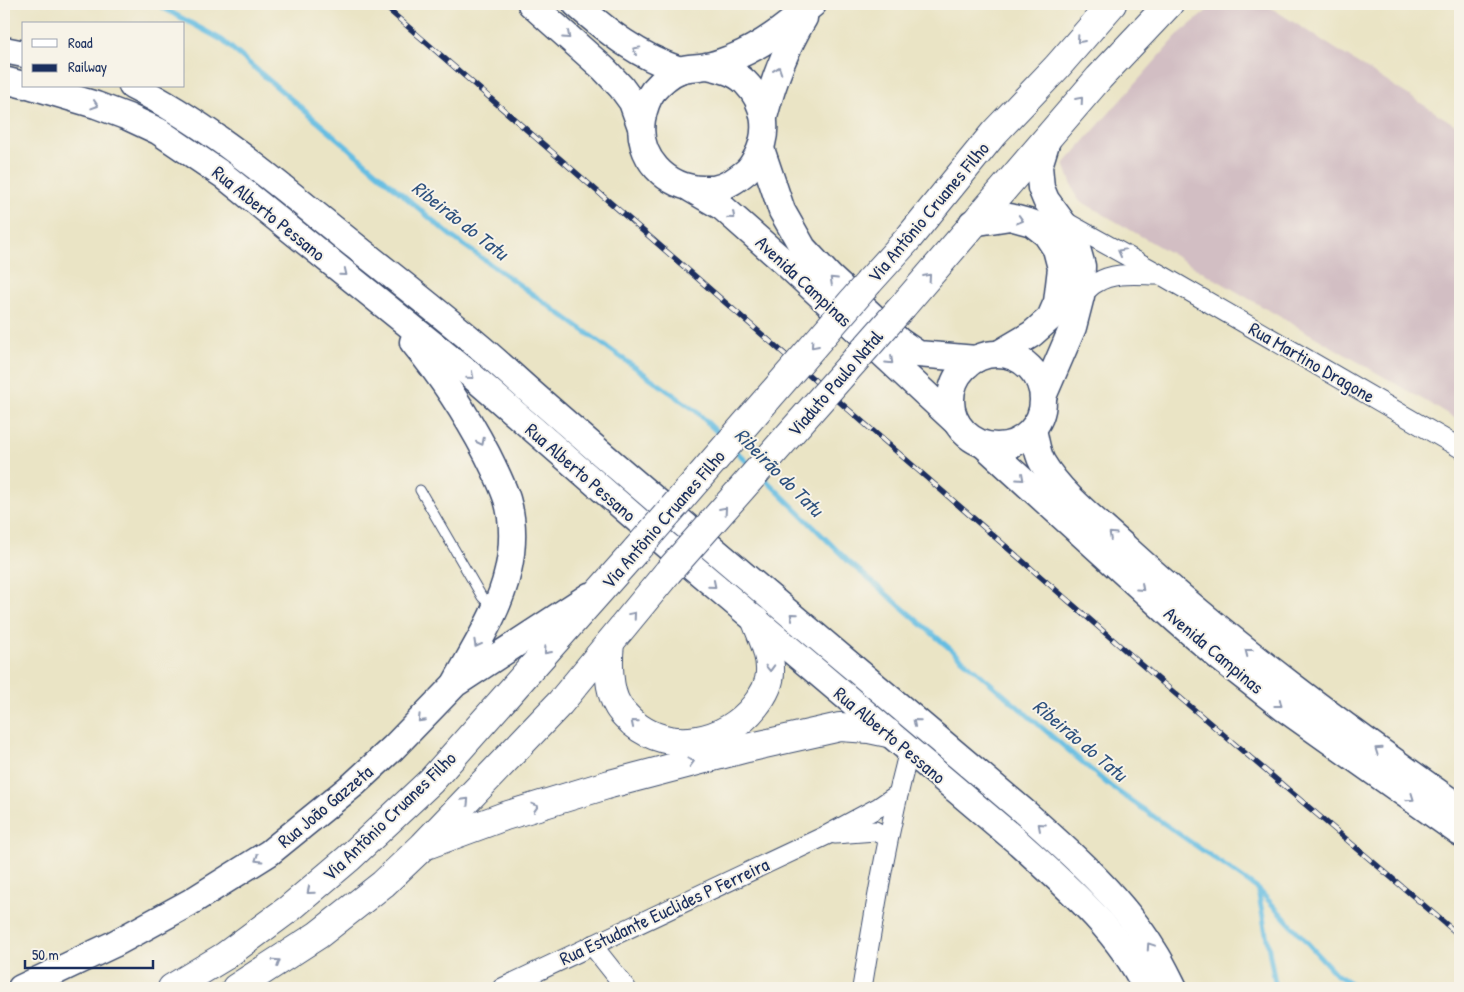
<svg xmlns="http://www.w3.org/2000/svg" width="1464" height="992" font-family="'Patrick Hand',sans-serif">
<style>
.industrial{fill:#d2bec3}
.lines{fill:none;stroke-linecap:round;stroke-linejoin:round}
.stream{stroke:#65bde2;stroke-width:5}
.lane-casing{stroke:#3a4a6d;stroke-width:11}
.street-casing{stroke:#3a4a6d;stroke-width:21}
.secondary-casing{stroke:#3a4a6d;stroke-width:29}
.primary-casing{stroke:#3a4a6d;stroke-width:30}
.lane{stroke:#fff;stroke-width:9}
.street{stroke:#fff;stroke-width:19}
.secondary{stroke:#fff;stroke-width:26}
.primary{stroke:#fff;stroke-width:28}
.rail-casing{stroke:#1b2f5e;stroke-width:5.5}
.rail{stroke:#f7f3e8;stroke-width:4;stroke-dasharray:11;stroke-linecap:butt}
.primary-bridge-casing{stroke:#3a4a6d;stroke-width:30;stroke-linecap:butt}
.primary-bridge{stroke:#fff;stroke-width:28}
.oneway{stroke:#8d97ae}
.labels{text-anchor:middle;stroke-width:4;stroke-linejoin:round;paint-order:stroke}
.street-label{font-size:19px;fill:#1b2f5e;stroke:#f7f3e8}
.water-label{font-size:20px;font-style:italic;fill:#2e527f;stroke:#f7f3e8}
</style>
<rect width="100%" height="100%" fill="#f7f3e8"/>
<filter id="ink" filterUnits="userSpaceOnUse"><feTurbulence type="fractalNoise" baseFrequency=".02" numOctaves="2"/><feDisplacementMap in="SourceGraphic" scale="10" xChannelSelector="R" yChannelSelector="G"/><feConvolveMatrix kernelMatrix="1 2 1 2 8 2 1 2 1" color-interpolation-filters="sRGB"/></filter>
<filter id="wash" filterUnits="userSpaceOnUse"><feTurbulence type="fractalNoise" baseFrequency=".0096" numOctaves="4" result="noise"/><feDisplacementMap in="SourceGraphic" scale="20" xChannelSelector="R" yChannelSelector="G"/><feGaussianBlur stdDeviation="1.12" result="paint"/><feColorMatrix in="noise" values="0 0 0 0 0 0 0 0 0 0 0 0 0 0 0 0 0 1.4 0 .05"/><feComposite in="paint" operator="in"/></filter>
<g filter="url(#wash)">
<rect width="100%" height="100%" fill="#eae4c5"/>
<path class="industrial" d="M1215 4H1265L1460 128V421L1077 199 1064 164 1180 33Z"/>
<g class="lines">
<g class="stream">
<path d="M156 4 222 40 451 236 695 410 723 438"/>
<path d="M734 449 751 466"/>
<path d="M763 477 849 562 1110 786 1258 889 1337 975 1358 988"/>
<path d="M1258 890 1276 988"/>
</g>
</g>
</g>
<g filter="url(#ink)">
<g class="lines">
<defs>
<path id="lane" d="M420 490 482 597 492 607"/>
<g id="street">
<path d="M1064 221 1163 276 1460 448"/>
<path d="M1081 296C1086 292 1090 286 1096 283 1115 271 1138 275 1160 275"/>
<path d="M835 834 875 831 888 838"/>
<path d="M592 945 626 988"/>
<path d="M502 988 827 835 879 807 898 794"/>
<path d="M862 988C875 909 888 829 909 751"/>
</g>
<g id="secondary">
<path d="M531 4 604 69 621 87 632 102 641 127"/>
<path d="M576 4C609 33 638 56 680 70"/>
<path d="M4 50 24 54"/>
<path d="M708 66C721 69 735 72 745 82 766 103 770 133 756 158 753 163 751 167 747 171 737 179 728 186 714 189 711 189 707 189 703 189 666 188 636 157 642 119 644 109 647 99 653 91 660 83 670 74 680 70 688 67 698 68 706 66 715 65 724 61 732 58 763 46 788 25 813 4"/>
<path d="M4 80 24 85"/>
<path d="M32 86 96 105 128 117 158 131 223 175 472 376 649 530 1019 843C1066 886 1118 930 1146 988"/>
<path d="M132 86C208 124 274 181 340 234 387 272 435 309 481 348 501 365 521 384 542 402 702 542 867 678 1029 816 1075 857 1122 899 1154 951 1162 963 1168 976 1174 988"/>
<path d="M764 117C773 82 785 49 804 18"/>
<path d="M761 149 782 211 803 248 830 277 899 341 918 354 976 359"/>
<path d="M691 189 722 207 782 260 956 422"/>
<path d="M972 223 1010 217 1032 223 1046 234 1056 249 1061 268 1057 302 1050 318 1032 334 1000 353"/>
<path d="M413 342C442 377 466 414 487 454 494 468 502 484 507 499 514 522 513 548 508 571 500 609 475 647 456 682"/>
<circle cx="997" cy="400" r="46"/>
<path d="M1044 394 1073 327 1081 296 1082 266 1074 238 1046 200 1041 188 1039 166 1048 137"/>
<path d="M1033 430C1036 441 1037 453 1042 462 1062 496 1098 522 1127 549 1231 644 1345 727 1460 808"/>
<path d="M985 446 1176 620 1220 658 1285 709 1460 833"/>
<path d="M21 988 114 944 189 903 269 853 354 784 393 748 455 684 589 596"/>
</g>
<g id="primary">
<path d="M869 282 907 240 994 133 1057 67 1112 4"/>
<path d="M903 306 1099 78 1169 4"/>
<path d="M610 643C608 661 608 691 618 706 622 713 628 718 633 723 670 754 726 743 755 706 763 696 770 685 770 672 771 655 762 637 756 621"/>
<path d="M429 844 505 816 610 784 747 748 840 727 869 729 888 733"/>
<path d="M172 988 225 956 290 908 349 858 431 781 637 549"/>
<path d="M236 988 318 935 383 884 423 846 560 703 668 572"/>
</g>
</defs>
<use href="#lane" class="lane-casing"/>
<use href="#street" class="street-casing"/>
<use href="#secondary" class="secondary-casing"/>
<use href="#primary" class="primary-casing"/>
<use href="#lane" class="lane"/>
<use href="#street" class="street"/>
<use href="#secondary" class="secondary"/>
<use href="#primary" class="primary"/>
<defs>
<path id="rail" d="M382 4 1164 684 1460 936"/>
</defs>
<use href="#rail" class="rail-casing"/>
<use href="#rail" class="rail"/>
<defs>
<g id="primary-bridge">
<path d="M637 549 869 282"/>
<path d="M668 572 903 306"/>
</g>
</defs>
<use href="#primary-bridge" class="primary-bridge-casing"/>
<use href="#primary-bridge" class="primary-bridge"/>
</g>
<defs><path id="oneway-chevron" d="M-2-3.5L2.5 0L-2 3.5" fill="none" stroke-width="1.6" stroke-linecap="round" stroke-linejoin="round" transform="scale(1.25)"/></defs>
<g class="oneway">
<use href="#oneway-chevron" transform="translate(567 36) rotate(42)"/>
<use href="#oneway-chevron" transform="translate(1080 40) rotate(131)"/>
<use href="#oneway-chevron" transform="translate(636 50) rotate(-151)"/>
<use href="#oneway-chevron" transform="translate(778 70) rotate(-71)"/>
<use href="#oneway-chevron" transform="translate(1080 100) rotate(-49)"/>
<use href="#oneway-chevron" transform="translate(95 105) rotate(18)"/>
<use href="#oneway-chevron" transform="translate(732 216) rotate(41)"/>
<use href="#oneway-chevron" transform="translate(1020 220) rotate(16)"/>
<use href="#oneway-chevron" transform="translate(1121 252) rotate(-151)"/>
<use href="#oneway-chevron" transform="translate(344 273) rotate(39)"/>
<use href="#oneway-chevron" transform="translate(928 277) rotate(-49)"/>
<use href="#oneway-chevron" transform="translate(833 280) rotate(-136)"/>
<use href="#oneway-chevron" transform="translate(814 345) rotate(131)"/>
<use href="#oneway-chevron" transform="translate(890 361) rotate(43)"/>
<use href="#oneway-chevron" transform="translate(471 376) rotate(40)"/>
<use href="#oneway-chevron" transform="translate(481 442) rotate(63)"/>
<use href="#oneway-chevron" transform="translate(1021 478) rotate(42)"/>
<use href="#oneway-chevron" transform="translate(724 510) rotate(-49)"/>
<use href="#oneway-chevron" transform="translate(1112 535) rotate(-137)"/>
<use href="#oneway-chevron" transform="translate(713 585) rotate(40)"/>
<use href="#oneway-chevron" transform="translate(1141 588) rotate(42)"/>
<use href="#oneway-chevron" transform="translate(633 615) rotate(-50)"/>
<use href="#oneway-chevron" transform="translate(793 616) rotate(-140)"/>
<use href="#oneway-chevron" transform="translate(477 644) rotate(119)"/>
<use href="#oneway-chevron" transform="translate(547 651) rotate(132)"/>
<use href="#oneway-chevron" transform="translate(1248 652) rotate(-142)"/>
<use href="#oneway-chevron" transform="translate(770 668) rotate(88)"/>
<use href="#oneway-chevron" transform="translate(1279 704) rotate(38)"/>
<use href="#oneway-chevron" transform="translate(421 719) rotate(134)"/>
<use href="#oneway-chevron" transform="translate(916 722) rotate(-140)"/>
<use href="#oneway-chevron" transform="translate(634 723) rotate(-140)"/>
<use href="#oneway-chevron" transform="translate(1378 750) rotate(-145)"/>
<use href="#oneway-chevron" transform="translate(691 762) rotate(-15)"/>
<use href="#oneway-chevron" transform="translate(1411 798) rotate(35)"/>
<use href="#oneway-chevron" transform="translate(466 801) rotate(-46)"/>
<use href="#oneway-chevron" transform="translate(535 807) rotate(-17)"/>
<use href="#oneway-chevron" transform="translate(1041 826) rotate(-138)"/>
<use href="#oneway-chevron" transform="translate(258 859) rotate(148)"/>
<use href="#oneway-chevron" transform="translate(310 891) rotate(140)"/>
<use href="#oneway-chevron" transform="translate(1150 946) rotate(-124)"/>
<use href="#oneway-chevron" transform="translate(277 962) rotate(-33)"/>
</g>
</g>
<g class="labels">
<g class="street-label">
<text transform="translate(928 212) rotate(-50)" y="7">Via Antônio Cruanes Filho</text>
<text transform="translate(269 213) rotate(39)" y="7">Rua Alberto Pessano</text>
<text transform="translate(804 281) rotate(43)" y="7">Avenida Campinas</text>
<text transform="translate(1312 362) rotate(30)" y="7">Rua Martino Dragone</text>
<text transform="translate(835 383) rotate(-49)" y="7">Viaduto Paulo Natal</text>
<text transform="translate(581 472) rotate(41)" y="7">Rua Alberto Pessano</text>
<text transform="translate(663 519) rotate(-49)" y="7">Via Antônio Cruanes Filho</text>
<text transform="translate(1214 650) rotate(40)" y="7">Avenida Campinas</text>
<text transform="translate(890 735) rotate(40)" y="7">Rua Alberto Pessano</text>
<text transform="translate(325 806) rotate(-40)" y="7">Rua João Gazzeta</text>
<text transform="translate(389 816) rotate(-44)" y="7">Via Antônio Cruanes Filho</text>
<text transform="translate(664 911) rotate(-25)" y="7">Rua Estudante Euclides P Ferreira</text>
</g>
<g class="water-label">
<text transform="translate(460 220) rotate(38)" y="7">Ribeirão do Tatu</text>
<text transform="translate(779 472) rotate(45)" y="7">Ribeirão do Tatu</text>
<text transform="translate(1080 740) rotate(40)" y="7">Ribeirão do Tatu</text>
</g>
</g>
<rect width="1464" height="992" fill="none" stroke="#f7f3e8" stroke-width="20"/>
<rect x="22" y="22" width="162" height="65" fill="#f7f3e8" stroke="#9fa5b1"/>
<rect x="32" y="39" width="25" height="8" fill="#ffffff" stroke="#9fa5b1"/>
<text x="68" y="48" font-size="15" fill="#1b2f5e">Road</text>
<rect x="32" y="64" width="25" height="8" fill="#1b2f5e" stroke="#9fa5b1"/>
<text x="68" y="72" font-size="15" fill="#1b2f5e">Railway</text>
<path d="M25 960v8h128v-8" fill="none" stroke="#1b2f5e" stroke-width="2.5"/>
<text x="32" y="960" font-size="15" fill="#1b2f5e" stroke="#f7f3e8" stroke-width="4" paint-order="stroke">50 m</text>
</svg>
